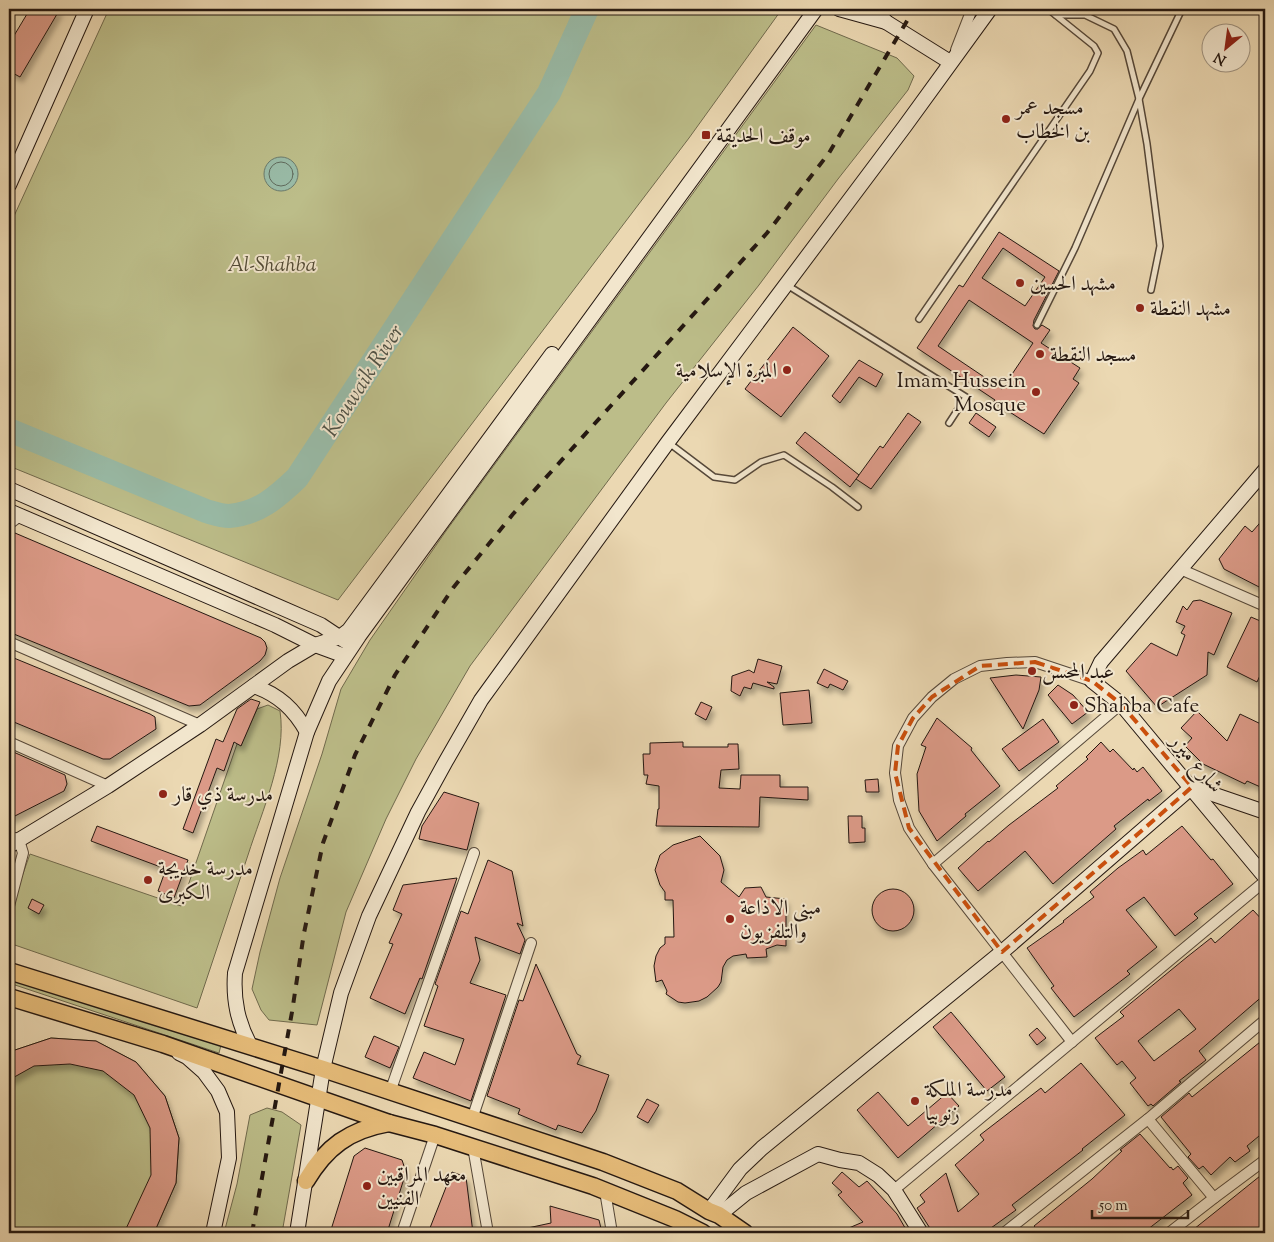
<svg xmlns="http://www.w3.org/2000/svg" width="1274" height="1242" font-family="'Sorts Mill Goudy',Amiri,serif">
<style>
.green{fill:#bcbd89;stroke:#706a4d}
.water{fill:#99bba7;stroke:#6b7a6b}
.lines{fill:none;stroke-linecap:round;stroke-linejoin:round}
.shore{stroke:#5f6a5c;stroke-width:1}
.river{stroke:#99bba7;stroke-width:24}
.building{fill:#db9a87;stroke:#251811;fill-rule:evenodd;filter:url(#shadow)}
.lane-casing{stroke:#564839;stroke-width:8}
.street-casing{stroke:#564839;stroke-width:12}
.secondary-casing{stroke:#251811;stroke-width:16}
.primary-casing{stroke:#251811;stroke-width:19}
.lane{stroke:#f2e6cd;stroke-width:5}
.street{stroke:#f2e6cd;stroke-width:10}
.secondary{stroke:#f2e6cd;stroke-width:14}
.primary{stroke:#e6bc79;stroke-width:16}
.rail{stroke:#251811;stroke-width:4;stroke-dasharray:9 9;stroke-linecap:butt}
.marked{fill:none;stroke:#cb4f0d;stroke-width:4;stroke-dasharray:10 6;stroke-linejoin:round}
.poi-dot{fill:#8f2418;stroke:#f2e6cd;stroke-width:2}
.labels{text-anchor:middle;stroke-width:4;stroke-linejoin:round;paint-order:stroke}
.poi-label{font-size:21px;fill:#251811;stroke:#f2e6cd;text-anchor:start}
.park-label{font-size:21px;font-style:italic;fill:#524a35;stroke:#f2e6cd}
.street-label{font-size:21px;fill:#251811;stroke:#f2e6cd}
.water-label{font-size:22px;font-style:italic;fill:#4e5146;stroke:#f2e6cd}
</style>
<defs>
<filter id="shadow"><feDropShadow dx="3" dy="5.5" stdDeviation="2.5" flood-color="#0004"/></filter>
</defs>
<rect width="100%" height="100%" fill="#ebd8b2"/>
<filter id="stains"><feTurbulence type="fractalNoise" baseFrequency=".004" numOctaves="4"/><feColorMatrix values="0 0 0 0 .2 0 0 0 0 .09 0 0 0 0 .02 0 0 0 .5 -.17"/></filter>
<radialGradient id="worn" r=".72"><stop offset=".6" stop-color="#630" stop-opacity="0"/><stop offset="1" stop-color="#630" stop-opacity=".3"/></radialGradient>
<g class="green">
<path d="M109 9H782L689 138 338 600 9 466V227Z"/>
<path d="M816 25 897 58 914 76 908 90 838 179 759 285 666 403 470 666 416 759 386 819 346 912 317 1025 269 1020 261 1010 252 989 260 952 280 878 322 754 341 689 370 640 446 531Z"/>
<path d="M268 705 280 711C287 757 262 811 248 855 231 906 214 957 197 1008L9 943V913L30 854 181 906 237 744 241 745 257 709Z"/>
<path d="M9 976 221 1045 219 1053 9 983Z"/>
<path d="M51 1038 96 1041 136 1062 165 1096 179 1138 176 1183 154 1233H9V1052Z"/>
<path d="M267 1108 282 1112 301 1125 282 1233H224L237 1184 250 1115Z"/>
</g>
<circle class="water" cx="281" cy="174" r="17"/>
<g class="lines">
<circle class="shore" cx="281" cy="174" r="12"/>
<path class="river" d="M9 430 206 511C213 513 222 516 229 516 258 514 277 497 297 478L549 93 587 9"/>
</g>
<g class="building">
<path d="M30 9H60L20 77 9 71V44Z"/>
<path d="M999 232 1059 271 1034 320 1033 326 1035 329H1038L1042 325 1050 330 1041 343 1080 368 1073 379 1079 383 1044 434 994 402 995 400 917 348 959 285 963 287ZM1003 248 1045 277 1025 306 982 278ZM969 300 1033 343 1002 389 938 346Z"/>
<path d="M793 327 829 356 781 417 745 389Z"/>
<path d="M859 360 883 374 876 387 859 377 840 403 832 396Z"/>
<path d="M908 413 921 422 871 489 856 479 880 446 883 448Z"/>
<path d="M976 413 996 427 989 437 969 423Z"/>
<path d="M805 432 859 475 850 487 796 443Z"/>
<path d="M1265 517V590L1224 569 1219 559 1245 526 1252 532Z"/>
<path d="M15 533 261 638 265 642 267 648 265 655 260 661 200 705 189 706 9 632V534Z"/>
<path d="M1200 600 1232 613 1214 655 1208 652 1207 675 1157 707 1126 671 1151 643 1177 656 1185 635 1181 633 1185 626 1176 622 1183 606 1187 610 1193 601Z"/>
<path d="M1251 617 1265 623V665L1257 682 1227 667Z"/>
<path d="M9 656 150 714 155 717 156 729 110 759H103L9 720Z"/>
<path d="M758 659 782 666 777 684 767 682 774 687V689L753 683 751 689 744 687 740 696 731 691 732 676 749 670 754 673Z"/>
<path d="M824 669 848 681 843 690 830 684 828 688 817 683Z"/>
<path d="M1016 675 1041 677 1039 690 1023 729 990 678Z"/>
<path d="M1058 685 1073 695 1088 712 1072 724 1048 695Z"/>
<path d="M809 690 812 723 783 725 780 693Z"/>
<path d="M251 699 260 702 241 746 234 742 224 771 217 768 193 833 183 829 216 739 223 742 237 709Z"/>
<path d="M701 702 712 707 706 720 695 714Z"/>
<path d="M1197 711 1227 741 1240 714 1265 726V789L1247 781 1245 784 1203 764 1185 746 1192 738 1181 728Z"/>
<path d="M937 718 972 748 971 750 1000 786 965 814 966 816 937 841 919 811 917 774 926 747 921 745Z"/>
<path d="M1043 719 1059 742 1019 771 1002 749Z"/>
<path d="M683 742V747H728V744H738L739 769 721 770 719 788 740 789 741 775H780V787H808V800L760 797 759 827 656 826 658 809H659V786L646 784 648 775H644L643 754H650V743Z"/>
<path d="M1101 742 1110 752 1113 749 1133 770 1134 768 1137 772 1143 767 1162 791 1149 801 1148 799 1114 826 1116 829 1053 884 1025 851 978 891 958 868 988 841 989 842 1009 825 1058 788 1056 786 1088 759 1086 757Z"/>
<path d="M9 750 65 775 67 784 64 791 9 819Z"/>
<path d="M878 779 879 792H866L865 780Z"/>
<path d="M444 792 479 803 467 850 419 839 422 826Z"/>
<path d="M848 816H862V828H865V842L849 843Z"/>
<path d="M97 826 188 860 174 898 158 891 166 869 91 841Z"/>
<path d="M1182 826 1211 860 1213 859 1233 884 1194 914 1198 918 1175 936 1144 897 1126 910 1157 947 1127 971 1130 974 1074 1017 1051 988 1054 986 1027 948 1064 922 1063 921 1094 897 1090 892 1118 868 1143 850 1146 855Z"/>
<path d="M700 836 720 856 724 870 721 882 739 897 745 888 761 887 766 897 786 899V946L777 945 766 949 767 957 747 958 746 954 733 956 727 960 723 967 721 982 718 987 707 997 699 1001 685 1003 678 1002 666 994 667 991 662 980 656 982 654 966 656 956 660 948 665 944V937H674L673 900H665V892L660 885 655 870 660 855 673 845Z"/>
<path d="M488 860 512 871 523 926 517 923 525 940 520 954 475 937 480 960 470 983 506 995 471 1101 413 1078 424 1052 455 1065 464 1039 424 1026 438 986 435 984 461 911 468 914Z"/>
<path d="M457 878 422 979 420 978 405 1014 370 998 393 944 389 943 402 914 393 910 403 885Z"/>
<circle cx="893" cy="910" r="21"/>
<path d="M32 899 44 905 39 914 28 908Z"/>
<path d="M1253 910 1265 923V994L1199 1051 1206 1060 1179 1081 1181 1082 1153 1106 1151 1104 1148 1106 1130 1083 1136 1078 1122 1061 1117 1065 1095 1038 1124 1016 1120 1012 1187 957 1211 938 1215 943ZM1179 1009 1196 1029 1154 1061 1138 1041Z"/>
<path d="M536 964 577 1054 581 1056 577 1064 609 1075 596 1111 582 1133 558 1125 556 1130 518 1114 520 1109 487 1096 519 1000 523 1001Z"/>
<path d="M951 1012 1005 1077 987 1091 933 1027Z"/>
<path d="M1037 1028 1046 1038 1037 1045 1029 1035Z"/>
<path d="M374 1036 399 1047 390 1068 365 1057Z"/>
<path d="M51 1038 96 1041 136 1062 165 1096 179 1138 176 1183 154 1233H124L151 1175 150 1128 134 1095 103 1071 70 1064 34 1066 9 1080V1052Z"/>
<path d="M1265 1038V1131L1247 1146 1250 1151 1235 1162 1230 1157 1211 1175 1203 1166 1199 1169 1188 1157 1191 1154 1161 1117 1189 1093 1192 1097Z"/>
<path d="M1081 1063 1125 1115 1082 1149 1083 1150 1012 1205 1016 1210 984 1233H933L917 1208 925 1202 920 1195 946 1173 958 1212 979 1194 955 1165 984 1140 980 1135 1041 1088 1045 1093Z"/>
<path d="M878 1092 908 1126 947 1093 959 1106 898 1158 857 1110Z"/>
<path d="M647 1099 659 1105 648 1123 637 1117Z"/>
<path d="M1140 1134 1170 1168 1171 1167 1173 1170 1178 1166 1188 1178 1183 1183 1192 1195 1143 1233H1040L1034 1226 1092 1179 1122 1151 1120 1150Z"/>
<path d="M365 1148 402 1160 406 1172 387 1233H330L354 1156Z"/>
<path d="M452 1172 466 1177 473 1233H428Z"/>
<path d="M842 1172 859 1187 867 1181 897 1214 908 1233H837L863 1222 838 1195 842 1192 832 1183Z"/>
<path d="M1265 1172V1233H1189L1219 1209Z"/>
<path d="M550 1206 599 1220 602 1233H524L523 1229 551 1223Z"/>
</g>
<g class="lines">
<defs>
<g id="lane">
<path d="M1056 15H1085L1114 29 1127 51 1139 99 1147 144 1160 246 1151 290"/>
<path d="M787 285 966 397 949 423"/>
<path d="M919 319 1090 71 1098 53 1094 46 1048 9"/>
<path d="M1037 325 1075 248 1139 99 1182 9"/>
<path d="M669 443 714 477 735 480 761 462 784 455 832 487 858 507"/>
</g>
<g id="street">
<path d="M956 50 972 9"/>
<path d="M9 524 20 516"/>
<path d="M1180 569 1265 606"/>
<path d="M9 642 200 725"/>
<path d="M9 742 108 786"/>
<path d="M9 836 19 840 23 853 9 906"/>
<path d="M933 864 1121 704"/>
<path d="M1072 1042 933 864 909 828 899 800 895 773 898 746 913 718 932 697 954 679 980 666 1007 663 1035 662 1092 681"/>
<path d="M390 1092 474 853"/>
<path d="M472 1119 531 943"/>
<path d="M1148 1119 1214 1198"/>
<path d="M473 1147 488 1233"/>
<path d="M894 1190 1265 881"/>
<path d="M605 1191 612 1233"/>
<path d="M402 1233 435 1135"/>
<path d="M1004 1233 1148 1119 1265 1020"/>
<path d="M1169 1233 1214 1198 1265 1160"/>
</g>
<g id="secondary">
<path d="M839 9 886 22"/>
<path d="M875 9 886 22 950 62"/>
<path d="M9 185 87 9"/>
<path d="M1265 470 1101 662 1092 681 1121 704 1265 877"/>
<path d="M9 489 321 625 345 641"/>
<path d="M9 511 275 625 315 645 345 656"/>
<path d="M254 686C279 695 294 709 307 732"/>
<path d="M9 846 108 786 200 725 288 661 315 645 340 637 349 630 552 354"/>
<path d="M251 1047C238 1023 233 1001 235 973L307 732 329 681 359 636 816 9"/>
<path d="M179 1053 187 1057 204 1072 218 1091 227 1112 229 1158 213 1233"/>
<path d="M709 1211 740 1169 762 1148 1002 952 1192 787 1265 812"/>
<path d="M719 1215 746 1193 818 1154 840 1160 859 1163 878 1175 894 1190 921 1233"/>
<path d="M297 1233 323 1069 341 993 369 916 418 812 446 761 481 700 668 442 905 126 990 9"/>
</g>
<g id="primary">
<path d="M9 971 323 1069 603 1162 677 1191 709 1211 719 1215 745 1233"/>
<path d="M9 997 163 1044 389 1123 435 1135 593 1186 675 1219 703 1233"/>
<path d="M306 1181C326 1147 349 1130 389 1123"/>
</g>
</defs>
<use href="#lane" class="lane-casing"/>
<use href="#street" class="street-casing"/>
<use href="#secondary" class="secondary-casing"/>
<use href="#primary" class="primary-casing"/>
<use href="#lane" class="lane"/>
<use href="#street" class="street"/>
<use href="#secondary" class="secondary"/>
<use href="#primary" class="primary"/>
<path class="rail" d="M252 1233 292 1012 304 933 323 843 355 755 395 675 453 588 513 514 767 233 829 153 914 9"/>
</g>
<path class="marked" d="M1035 662 1092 681 1121 704 1192 787 1002 952 909 828 895 773 898 746 913 718 932 697 980 666Z"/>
<g class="poi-dot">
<circle cx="1006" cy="119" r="5"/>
<rect x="701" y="130" width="10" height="10" rx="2.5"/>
<circle cx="1020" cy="283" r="5"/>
<circle cx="1140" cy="308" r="5"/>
<circle cx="1040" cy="354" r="5"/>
<circle cx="787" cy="370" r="5"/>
<circle cx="1036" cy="392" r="5"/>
<circle cx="1032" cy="671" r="5"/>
<circle cx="1074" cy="705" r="5"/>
<circle cx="163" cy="794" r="5"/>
<circle cx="148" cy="880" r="5"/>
<circle cx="730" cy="919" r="5"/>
<circle cx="915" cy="1101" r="5"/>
<circle cx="367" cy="1186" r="5"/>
</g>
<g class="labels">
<g class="poi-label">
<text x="1016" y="114">مسجد عمر<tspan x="1016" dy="24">بن الخطاب</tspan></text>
<text x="716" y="142">موقف الحديقة</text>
<text x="1030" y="290">مشهد الحسين</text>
<text x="1150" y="315">مشهد النقطة</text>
<text x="1050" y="361">مسجد النقطة</text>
<text x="777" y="377" text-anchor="end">المبرة الإسلامية</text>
<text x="1026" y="387" text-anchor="end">Imam Hussein<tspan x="1026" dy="24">Mosque</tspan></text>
<text x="1042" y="678">عبد المحسن</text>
<text x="1084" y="712">Shahba Cafe</text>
<text x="173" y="801">مدرسة ذي قار</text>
<text x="158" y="875">مدرسة خديجة<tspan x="158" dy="24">الكبرى</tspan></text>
<text x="740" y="914">مبنى الاذاعة<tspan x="740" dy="24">والتلفزيون</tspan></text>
<text x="925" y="1096">مدرسة الملكة<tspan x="925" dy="24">زنوبيا</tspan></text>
<text x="377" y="1181">معهد المراقبين<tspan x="377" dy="24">الفنيين</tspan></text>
</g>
<g class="park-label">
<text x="272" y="271">Al-Shahba</text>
</g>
<g class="street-label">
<text transform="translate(1197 763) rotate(50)" y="7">شارع ميزر</text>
</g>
<g class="water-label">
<text transform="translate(362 380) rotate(-57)" y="8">Kouwaik River</text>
</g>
</g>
<rect width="1274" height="1242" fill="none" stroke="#ebd8b2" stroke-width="30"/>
<rect x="10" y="10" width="1254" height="1222" fill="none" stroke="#251811" stroke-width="2.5"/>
<rect x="15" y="15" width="1244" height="1212" fill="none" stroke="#251811"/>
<g transform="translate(1226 48) rotate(209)"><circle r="24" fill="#f2e6cd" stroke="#a09482"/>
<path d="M0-4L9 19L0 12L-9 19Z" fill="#8f2418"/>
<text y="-8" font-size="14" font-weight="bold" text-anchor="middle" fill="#251811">N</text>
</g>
<path d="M1092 1210v8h96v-8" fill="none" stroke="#251811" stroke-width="2.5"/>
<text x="1099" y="1210" font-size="15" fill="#251811" stroke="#f2e6cd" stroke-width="4" paint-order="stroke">50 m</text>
<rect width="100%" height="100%" filter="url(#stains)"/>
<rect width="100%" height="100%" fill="url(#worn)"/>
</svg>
